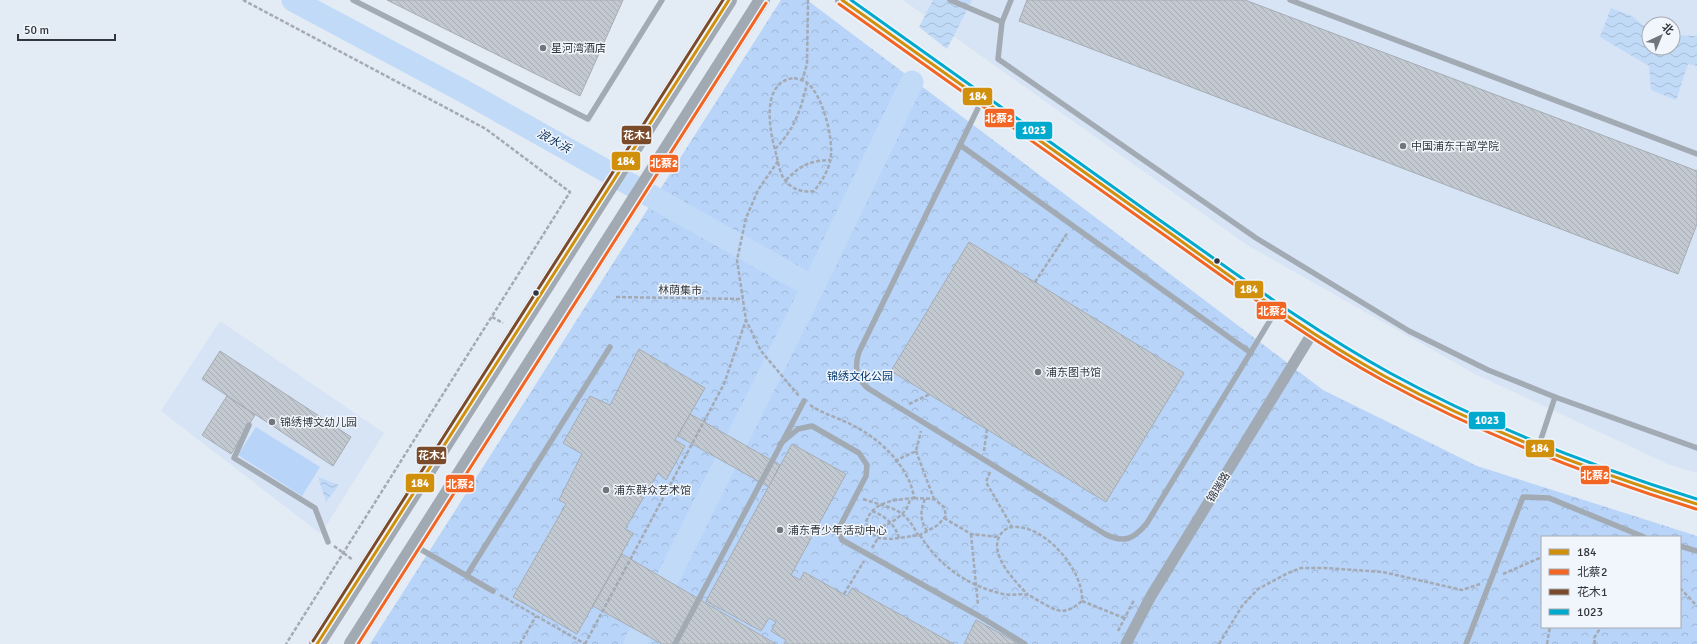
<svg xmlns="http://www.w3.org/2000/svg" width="1697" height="644" font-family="Signika,'Noto Sans SC',sans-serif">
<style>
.built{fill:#d7e4f5;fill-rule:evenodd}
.green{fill:#b8d4f9}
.park{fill:url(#park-crowns);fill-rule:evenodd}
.water{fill:url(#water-waves)}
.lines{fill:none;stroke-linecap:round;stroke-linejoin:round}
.river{stroke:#c1daf8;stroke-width:23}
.building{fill:url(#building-back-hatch);stroke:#a6acb3}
.path{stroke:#a3aab3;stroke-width:2.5;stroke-dasharray:4 2;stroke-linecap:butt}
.service{stroke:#a2aab3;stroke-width:5.5}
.minor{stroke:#a2aab3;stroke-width:11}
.tertiary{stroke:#a2aab3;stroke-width:14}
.secondary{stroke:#a1aab3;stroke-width:16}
.bus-1-casing{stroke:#f1f6fd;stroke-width:6}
.bus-2-casing{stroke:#f1f6fd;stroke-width:6}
.bus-3-casing{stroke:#f1f6fd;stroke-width:6}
.bus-4-casing{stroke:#f1f6fd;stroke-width:6}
.bus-1{stroke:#d0900c;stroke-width:3}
.bus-2{stroke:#f26522;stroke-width:3}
.bus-3{stroke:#7a4b2a;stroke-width:3}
.bus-4{stroke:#00a9ce;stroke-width:3}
.poi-dot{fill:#70767d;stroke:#f1f6fd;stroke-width:1.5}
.bus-dot{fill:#32373d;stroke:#f1f6fd;stroke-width:1.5}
.labels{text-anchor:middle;stroke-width:3;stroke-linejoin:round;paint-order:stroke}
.poi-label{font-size:11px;fill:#32373d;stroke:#f1f6fd;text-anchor:start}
.street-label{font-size:11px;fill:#32373d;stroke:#f1f6fd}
.park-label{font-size:11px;fill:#01366f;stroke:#f1f6fd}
.water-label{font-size:12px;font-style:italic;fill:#0f315a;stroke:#f1f6fd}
.line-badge{stroke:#f1f6fd;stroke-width:1.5}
.badge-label{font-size:11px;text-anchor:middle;font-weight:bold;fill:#fff}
</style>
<defs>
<pattern id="park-crowns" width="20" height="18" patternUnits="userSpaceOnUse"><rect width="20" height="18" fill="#b8d4f9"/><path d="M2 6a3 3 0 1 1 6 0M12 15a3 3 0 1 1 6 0" fill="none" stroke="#9fb7d6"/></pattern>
<pattern id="water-waves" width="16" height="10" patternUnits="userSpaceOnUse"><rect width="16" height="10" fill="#c1daf8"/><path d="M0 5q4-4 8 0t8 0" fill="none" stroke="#a6bcd6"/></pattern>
<pattern id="building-back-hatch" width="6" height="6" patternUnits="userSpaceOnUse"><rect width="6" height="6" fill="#c3c9d0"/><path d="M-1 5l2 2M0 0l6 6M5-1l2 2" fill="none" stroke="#a8adb4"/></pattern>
</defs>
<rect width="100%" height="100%" fill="#e3ebf4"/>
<g class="built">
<path d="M903 0H1697V473L1670 465 1475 374 1247 245ZM1649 24H1673V48H1649Z"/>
<path d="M220 321 384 433 321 534 161 411Z"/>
</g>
<path class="green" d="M256 427 320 467 302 496 238 455Z"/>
<path class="park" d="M781 0H807L1017 158 1323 390 1477 466 1697 536V644H370ZM1542 537H1680V627H1542Z"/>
<g class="water">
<path d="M933 0H972L947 49 919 27Z"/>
<path d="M1611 8 1632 16 1649 30V48H1673V35L1697 36V66L1688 64 1676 100 1651 90 1649 66 1600 37Z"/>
<path d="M318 477 339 485 326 502Z"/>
</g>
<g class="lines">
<g class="river">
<path d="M293 0 469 94 813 287"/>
<path d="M635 644 813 287 912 82"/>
</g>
</g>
<g class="building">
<path d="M387 0H623L580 96Z"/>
<path d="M1027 0H1245L1697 171V224L1678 274 1019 21Z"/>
<path d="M969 242 1184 373 1106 502 891 371Z"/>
<path d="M639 349 705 388 675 440 685 446 666 480 658 473 625 529 633 533 577 634 513 597 566 504 559 500 582 454 563 443 590 396 610 405Z"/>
<path d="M220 351 351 437 333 466 202 379Z"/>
<path d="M227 396 255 415 231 454 202 435Z"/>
<path d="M690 414 780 465 769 487 678 436Z"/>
<path d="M792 444 846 474 791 575 800 580 804 572 847 596 852 588 954 644H784L786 640 771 631 776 622 769 618 761 631 706 601Z"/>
<path d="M622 554 776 644H662L593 606Z"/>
<path d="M976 620 1019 644H964Z"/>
</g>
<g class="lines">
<g class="path">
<path d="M243 0 486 129 570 192 286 644"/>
<path d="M794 78C798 79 803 80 806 82 823 94 835 142 830 162 827 173 821 182 814 191 802 193 790 189 783 177 780 172 778 163 777 157 770 134 759 82 794 78Z"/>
<path d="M802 81 807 64 808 0"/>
<path d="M775 149C795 128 800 112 807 84"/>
<path d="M778 161 758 190 746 218 737 260 746 320 761 351 799 396"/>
<path d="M786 180C801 165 809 161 830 160"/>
<path d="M1035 282 1068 232"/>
<path d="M616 297 743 299"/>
<path d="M492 317 503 323"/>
<path d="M909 404 930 394"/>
<path d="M810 405C823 414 839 418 852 425 879 438 910 467 914 498"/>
<path d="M916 451 934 499"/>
<path d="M984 451 987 429"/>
<path d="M895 461 916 451 921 431"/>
<path d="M990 472 986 482 1012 527"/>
<path d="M914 498 934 499 944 507 946 516 938 525 920 535 892 539 878 538 870 532 866 522C873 501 894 500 914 498Z"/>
<path d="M863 499C891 509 903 506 918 535"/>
<path d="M925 499C920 511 920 520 927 531"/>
<path d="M872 511C885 516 895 524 899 538"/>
<path d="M944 518 971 534 999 537"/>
<path d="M847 530 868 529"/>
<path d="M871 532C886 525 908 517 910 498"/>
<path d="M971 534 978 605"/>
<path d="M920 535C939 566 968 586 1003 594 1011 596 1020 593 1028 595 1031 596 1035 599 1039 601 1058 612 1064 616 1082 601 1084 570 1044 524 1012 527 1006 528 1003 531 1000 535 988 555 1016 582 1028 595"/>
<path d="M334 546 353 560"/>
<path d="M872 548 878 538"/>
<path d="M1503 574 1542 557"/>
<path d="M1680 588 1697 606"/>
<path d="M844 594 864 561"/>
<path d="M500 595 585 644"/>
<path d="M1082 601 1124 618"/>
<path d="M1118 631 1134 600"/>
<path d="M520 644 536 616"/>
<path d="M585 644 724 384 746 320"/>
<path d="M1219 644 1242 606 1258 589 1288 573 1301 568H1325L1383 572 1462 590 1480 584"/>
<path d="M1547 644 1550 627"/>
<path d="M1595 644 1594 638 1601 627"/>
</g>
<g class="service">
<path d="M353 0 588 119 662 0"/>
<path d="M950 0 1002 22"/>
<path d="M1011 0 1002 22 998 59 1256 238 1409 331 1488 370 1555 397 1697 448"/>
<path d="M1290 0 1697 154"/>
<path d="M982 100 859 352C854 367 856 379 869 389L1105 534C1124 544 1134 539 1147 523L1277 309"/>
<path d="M960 145 1251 353"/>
<path d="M249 425 234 458 315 508 328 542"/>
<path d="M780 444 798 429 812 426 859 453 867 465 866 476 838 530 842 540 979 616 1025 644"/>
<path d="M1538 448 1555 397"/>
<path d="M415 546 493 591"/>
<path d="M1680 546 1697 551"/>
<path d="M467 575 610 347"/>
<path d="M675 644 804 401"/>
<path d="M1466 644 1523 497 1549 498 1644 537"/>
</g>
<path class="minor" d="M1126 644 1151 596 1313 332"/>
<path class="tertiary" d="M842 0 1277 309C1318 335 1359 363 1402 385 1497 433 1595 474 1697 504"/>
<g class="secondary">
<path d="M317 644 729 0"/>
<path d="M352 644 762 0"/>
</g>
<defs>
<g id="bus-1">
<path d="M842 0C946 74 1049 147 1153 221 1229 275 1304 332 1386 377 1485 430 1590 471 1697 504"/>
<path d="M317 644 729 0"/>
</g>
<g id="bus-2">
<path d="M839 4C943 78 1047 152 1150 225 1227 279 1302 336 1384 381 1483 435 1589 476 1696 509"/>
<path d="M358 644 766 3"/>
</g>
<path id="bus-3" d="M313 641 723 0"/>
<path id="bus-4" d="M851 0C953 73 1056 146 1158 219 1234 272 1308 328 1390 373 1487 426 1591 466 1697 499"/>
</defs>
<use href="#bus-1" class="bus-1-casing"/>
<use href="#bus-2" class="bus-2-casing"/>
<use href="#bus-3" class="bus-3-casing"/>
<use href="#bus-4" class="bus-4-casing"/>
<use href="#bus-1" class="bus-1"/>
<use href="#bus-2" class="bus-2"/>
<use href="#bus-3" class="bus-3"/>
<use href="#bus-4" class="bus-4"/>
</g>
<g class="poi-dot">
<circle cx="543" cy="48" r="4"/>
<circle cx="1403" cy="146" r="4"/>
<circle cx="1038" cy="372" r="4"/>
<circle cx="272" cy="422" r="4"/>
<circle cx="606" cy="490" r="4"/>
<circle cx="780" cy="530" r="4"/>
</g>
<g class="bus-dot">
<circle cx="1217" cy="261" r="3.5"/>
<circle cx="536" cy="293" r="3.5"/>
</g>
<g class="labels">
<g class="poi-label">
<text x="551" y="52">星河湾酒店</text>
<text x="1411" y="150">中国浦东干部学院</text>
<text x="1046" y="376">浦东图书馆</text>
<text x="280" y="426">锦绣博文幼儿园</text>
<text x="614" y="494">浦东群众艺术馆</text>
<text x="788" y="534">浦东青少年活动中心</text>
</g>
<g class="street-label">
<text transform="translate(680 290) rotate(1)" y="4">林荫集市</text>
<text transform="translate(1218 487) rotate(-58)" y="4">锦瑞路</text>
</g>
<g class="park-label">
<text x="860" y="380">锦绣文化公园</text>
</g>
<g class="water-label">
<text transform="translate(554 141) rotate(29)" y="4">浪水浜</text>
</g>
</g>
<g class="line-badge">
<rect x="962" y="87" width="31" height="19" rx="4" fill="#d0900c"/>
<rect x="984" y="108" width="31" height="20" rx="4" fill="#f26522"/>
<rect x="1015" y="121" width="38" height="19" rx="4" fill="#00a9ce"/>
<rect x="621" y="125" width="31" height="20" rx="4" fill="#7a4b2a"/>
<rect x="611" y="151" width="30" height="20" rx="4" fill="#d0900c"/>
<rect x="649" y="154" width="30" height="19" rx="4" fill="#f26522"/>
<rect x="1234" y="280" width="30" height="19" rx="4" fill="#d0900c"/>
<rect x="1256" y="301" width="31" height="19" rx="4" fill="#f26522"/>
<rect x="1468" y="411" width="38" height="19" rx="4" fill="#00a9ce"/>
<rect x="1525" y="439" width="30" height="19" rx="4" fill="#d0900c"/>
<rect x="416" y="446" width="31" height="19" rx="4" fill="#7a4b2a"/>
<rect x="1580" y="465" width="30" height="20" rx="4" fill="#f26522"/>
<rect x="405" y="473" width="30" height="20" rx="4" fill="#d0900c"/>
<rect x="445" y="474" width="30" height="19" rx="4" fill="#f26522"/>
</g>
<g class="badge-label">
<text x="978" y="100">184</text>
<text x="999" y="122">北蔡2</text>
<text x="1034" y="134">1023</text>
<text x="637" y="139">花木1</text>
<text x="626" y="165">184</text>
<text x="664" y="167">北蔡2</text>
<text x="1249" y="293">184</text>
<text x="1272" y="315">北蔡2</text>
<text x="1487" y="424">1023</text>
<text x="1540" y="452">184</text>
<text x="432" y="459">花木1</text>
<text x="1595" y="479">北蔡2</text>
<text x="420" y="487">184</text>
<text x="460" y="488">北蔡2</text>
</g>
<rect x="1541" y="536" width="140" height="92" fill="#f1f6fd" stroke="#a5aab0"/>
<rect x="1549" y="549" width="20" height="6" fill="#d0900c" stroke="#a5aab0"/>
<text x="1577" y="556" font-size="12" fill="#32373d">184</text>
<rect x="1549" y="569" width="20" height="6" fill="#f26522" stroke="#a5aab0"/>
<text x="1577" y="576" font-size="12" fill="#32373d">北蔡2</text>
<rect x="1549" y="589" width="20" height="6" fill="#7a4b2a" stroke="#a5aab0"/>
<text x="1577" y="596" font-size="12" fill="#32373d">花木1</text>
<rect x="1549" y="609" width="20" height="6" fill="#00a9ce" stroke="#a5aab0"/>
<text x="1577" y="616" font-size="12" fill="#32373d">1023</text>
<g transform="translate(1661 36) rotate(44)"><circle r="19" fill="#f1f6fd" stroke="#a5aab0"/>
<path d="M0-3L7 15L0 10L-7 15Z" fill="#70767d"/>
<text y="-6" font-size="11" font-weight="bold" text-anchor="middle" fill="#32373d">北</text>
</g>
<path d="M18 34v6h97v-6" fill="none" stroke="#32373d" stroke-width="2"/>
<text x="24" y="34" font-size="12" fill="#32373d" stroke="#f1f6fd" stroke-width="3" paint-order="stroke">50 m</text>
</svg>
